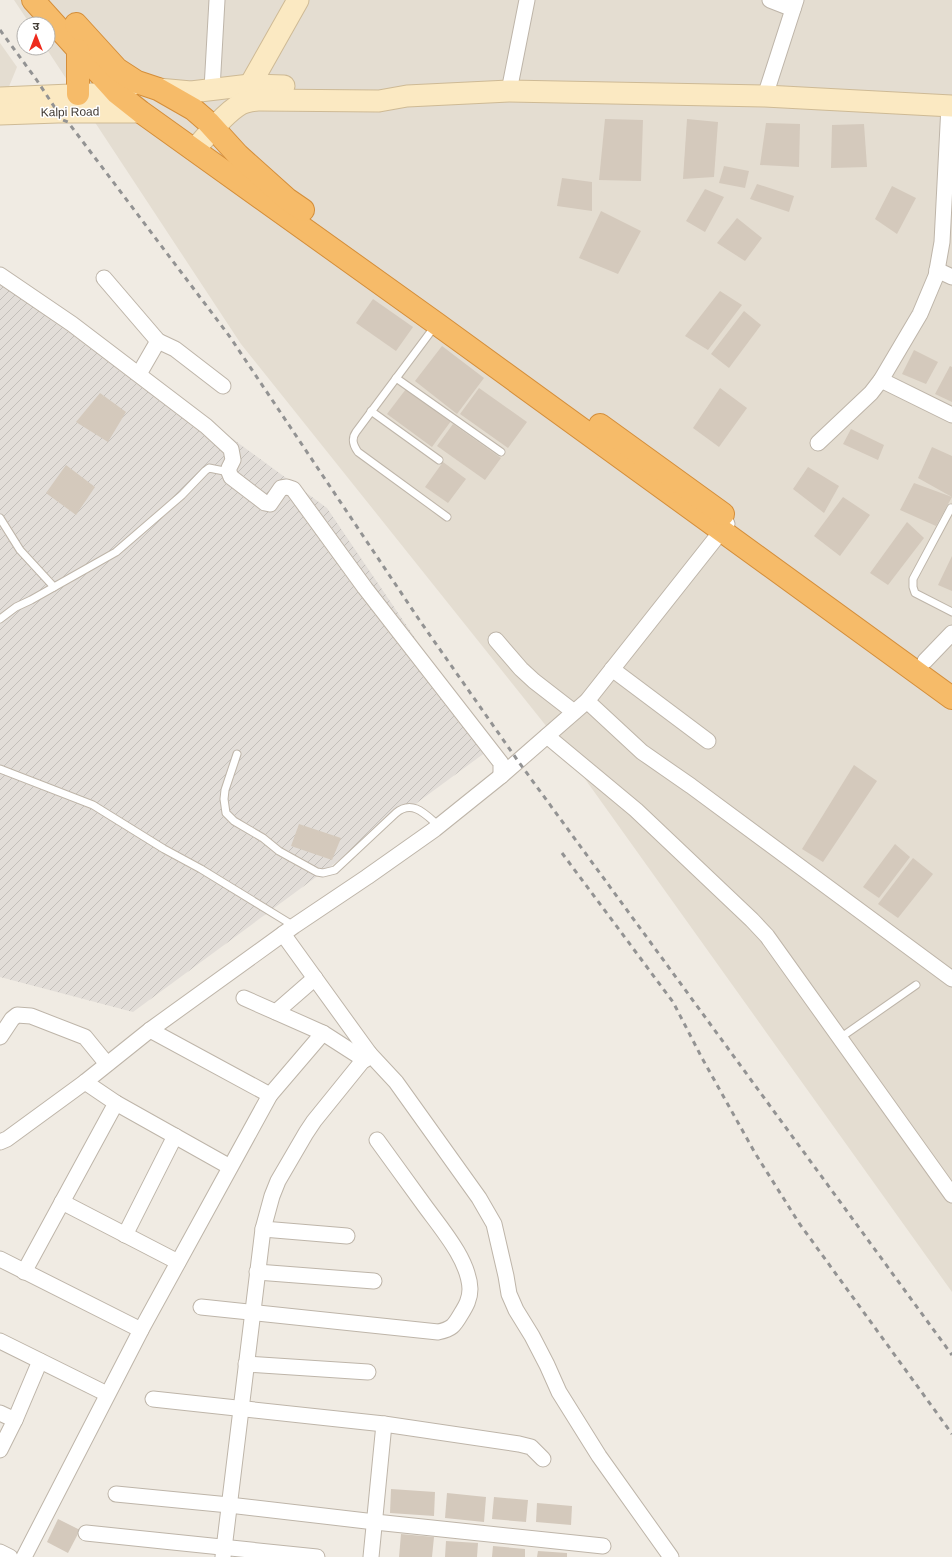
<svg xmlns="http://www.w3.org/2000/svg" width="952" height="1557" font-family="Arial,'Noto Sans Devanagari',sans-serif">
<style>
.residential{fill:#e4ddd1}
.industrial{fill:url(#industrial-furrows)}
.building{fill:#d4c9bc}
.lines{fill:none;stroke-linecap:round;stroke-linejoin:round}
.lane-casing{stroke:#beb5a9;stroke-width:9}
.street-casing{stroke:#beb5a9;stroke-width:17}
.secondary-casing{stroke:#ceba95;stroke-width:23}
.highway-casing{stroke:#d48e3a;stroke-width:24}
.lane{stroke:#fff;stroke-width:7}
.street{stroke:#fff;stroke-width:15}
.secondary{stroke:#fbe9c2;stroke-width:21}
.highway{stroke:#f6bb69;stroke-width:22}
.rail{stroke:#939393;stroke-width:3;stroke-dasharray:5 5;stroke-linecap:butt}
.labels{text-anchor:middle;stroke-width:3;stroke-linejoin:round;paint-order:stroke}
.street-label{font-size:12px;fill:#423b34;stroke:#fff}
</style>
<defs>
<pattern id="industrial-furrows" width="10" height="10" patternUnits="userSpaceOnUse"><rect width="10" height="10" fill="#e2ddd8"/><path d="M-1 1l2-2M0 10L10 0M9 11l2-2" fill="none" stroke="#c3bfba"/></pattern>
</defs>
<rect width="100%" height="100%" fill="#f0ebe3"/>
<g class="residential">
<path d="M14 0H952V1292L555 737 241 344 46 48H48V24H30Z"/>
<path d="M0 43 17 67 8 89H0Z"/>
</g>
<path class="industrial" d="M0 268 327 508 490 749 133 1012 0 977Z"/>
<g class="building">
<path d="M605 119 643 120 641 181 599 180Z"/>
<path d="M687 119 718 122 714 177 683 179Z"/>
<path d="M766 123 800 124 799 167 760 165Z"/>
<path d="M864 124 867 167 831 168 832 125Z"/>
<path d="M724 166 749 171 745 188 719 183Z"/>
<path d="M562 178 592 182V211L557 206Z"/>
<path d="M757 184 794 196 789 212 750 199Z"/>
<path d="M892 186 916 198 897 234 875 219Z"/>
<path d="M705 189 724 197 705 232 686 221Z"/>
<path d="M601 211 641 231 618 274 579 258Z"/>
<path d="M737 218 762 238 745 261 717 243Z"/>
<path d="M720 291 742 305 708 350 685 336Z"/>
<path d="M373 299 413 327 396 351 356 323Z"/>
<path d="M744 311 761 325 729 368 711 354Z"/>
<path d="M442 346 484 378 457 414 415 381Z"/>
<path d="M914 350 938 362 926 384 902 374Z"/>
<path d="M950 366 952 367V402L935 394Z"/>
<path d="M479 388 527 422 508 448 460 414Z"/>
<path d="M720 388 747 408 719 447 693 428Z"/>
<path d="M406 389 451 421 432 447 387 414Z"/>
<path d="M100 393 126 412 108 442 76 422Z"/>
<path d="M453 424 501 458 485 480 437 446Z"/>
<path d="M851 429 884 445 878 460 843 444Z"/>
<path d="M932 447 952 456V497L936 526 900 510 914 483 952 497 918 478Z"/>
<path d="M443 462 466 479 448 503 425 487Z"/>
<path d="M66 465 95 487 76 515 46 493Z"/>
<path d="M808 467 839 486 824 513 793 489Z"/>
<path d="M843 497 870 515 840 556 814 536Z"/>
<path d="M907 522 924 538 888 585 870 573Z"/>
<path d="M952 556V591L938 585Z"/>
<path d="M854 765 877 781 823 862 802 849Z"/>
<path d="M299 824 341 838 332 860 291 846Z"/>
<path d="M895 844 910 857 879 898 863 887Z"/>
<path d="M913 858 933 874 898 918 878 904Z"/>
<path d="M391 1489 435 1492 434 1516 390 1513Z"/>
<path d="M447 1493 486 1497 484 1522 445 1518Z"/>
<path d="M494 1497 528 1500 526 1522 492 1519Z"/>
<path d="M537 1503 572 1506 571 1525 536 1522Z"/>
<path d="M58 1519 80 1530 68 1553 47 1542Z"/>
<path d="M401 1534 434 1537 432 1557H399Z"/>
<path d="M446 1541 478 1543 477 1557H445Z"/>
<path d="M493 1546 525 1549V1557H492Z"/>
<path d="M538 1551 567 1553V1557H537Z"/>
</g>
<g class="lines">
<defs>
<g id="lane">
<path d="M435 326 356 432C351 439 353 445 358 452L447 517"/>
<path d="M396 378 501 452"/>
<path d="M371 411 439 460"/>
<path d="M951 508 913 579V587L915 593 952 612"/>
<path d="M0 518 20 550 54 587"/>
<path d="M0 619 16 607 31 600 116 552 182 495 205 471 209 468 229 472"/>
<path d="M237 754 225 790 224 799 226 813 234 821 263 838 279 851 317 872 323 873 335 870 396 813C413 799 426 815 439 826"/>
<path d="M0 769 93 805 164 849 201 869 294 926"/>
<path d="M840 1038 916 985"/>
</g>
<g id="street">
<path d="M770 0 793 9"/>
<path d="M212 89 217 0"/>
<path d="M509 91 527 0"/>
<path d="M765 96 796 0"/>
<path d="M937 270 952 277"/>
<path d="M0 275 72 324 206 426 231 449 233 460 229 468V472L231 477 265 503 270 504 281 488 287 487 293 489 365 588 501 763V776"/>
<path d="M104 278 158 341"/>
<path d="M139 374 158 341 175 349 223 386"/>
<path d="M881 380 952 415"/>
<path d="M818 443 871 393 881 380 920 314 936 276 942 242 949 106"/>
<path d="M496 640 521 669 534 681 574 712"/>
<path d="M925 661 952 633"/>
<path d="M612 669 708 741"/>
<path d="M587 701 642 752 691 786 952 979"/>
<path d="M547 736 636 810 752 920 767 936 952 1195"/>
<path d="M244 998 323 1033 365 1060"/>
<path d="M276 1012 315 978"/>
<path d="M150 1030 270 1095"/>
<path d="M0 1037 12 1019 17 1015 31 1016 85 1037 107 1064"/>
<path d="M369 1053 396 1082 479 1198 494 1224 506 1276 509 1294 516 1310 532 1336 547 1365 559 1392 599 1456 671 1557"/>
<path d="M85 1082 116 1103 230 1167"/>
<path d="M0 1142 7 1139 85 1082 150 1030 294 926 367 877 435 829 501 776 587 701 727 524"/>
<path d="M62 1202 178 1262"/>
<path d="M263 1229 347 1236"/>
<path d="M125 1235 175 1136"/>
<path d="M0 1259 141 1330"/>
<path d="M24 1272 116 1103"/>
<path d="M257 1272 374 1281"/>
<path d="M201 1307 438 1332C452 1329 454 1326 461 1314 466 1306 470 1299 470 1289 469 1259 439 1226 422 1202 407 1181 392 1161 377 1140"/>
<path d="M0 1341 107 1394"/>
<path d="M246 1364 368 1372"/>
<path d="M153 1399 384 1424 519 1444 531 1447 543 1459"/>
<path d="M0 1413 15 1420 0 1450"/>
<path d="M15 1420 40 1361"/>
<path d="M116 1494 229 1505 375 1522 603 1546"/>
<path d="M86 1533 317 1557"/>
<path d="M0 1552 10 1557"/>
<path d="M24 1557 141 1330 270 1095 323 1033"/>
<path d="M223 1557 263 1229 272 1196 278 1181 306 1133 314 1121 369 1053 283 934"/>
<path d="M371 1557 384 1424"/>
</g>
<g id="secondary">
<path d="M158 89 191 92 250 85 284 86"/>
<path d="M249 97 250 85 298 0"/>
<path d="M0 98 117 93 130 86"/>
<path d="M0 114 58 112H141"/>
<path d="M194 150C206 137 230 106 246 102 250 101 255 100 259 100L379 101 407 96 509 91 765 96 952 106"/>
</g>
<g id="highway">
<path d="M33 0 117 93 141 112 437 324 952 698"/>
<path d="M76 24 117 69 137 82 158 89 193 109 208 122 238 155 287 199 303 210"/>
<path d="M78 50V94"/>
<path d="M600 425 723 514"/>
</g>
</defs>
<use href="#lane" class="lane-casing"/>
<use href="#street" class="street-casing"/>
<use href="#secondary" class="secondary-casing"/>
<use href="#highway" class="highway-casing"/>
<use href="#lane" class="lane"/>
<use href="#street" class="street"/>
<use href="#secondary" class="secondary"/>
<use href="#highway" class="highway"/>
<g class="rail">
<path d="M0 30 36 79 63 120 68 122 74 130 230 337 420 621 518 761 952 1355"/>
<path d="M562 853 673 1002 702 1058 755 1153 799 1223 952 1434"/>
</g>
</g>
<g class="labels">
<g class="street-label">
<text transform="translate(70 112) rotate(-1)" y="4">Kalpi Road</text>
</g>
</g>
<g transform="translate(36 36)"><circle r="19" fill="#ffffff" stroke="#b3b1ae"/>
<path d="M0-3L7 15L0 10L-7 15Z" fill="#ee2a1c"/>
<text y="-6" font-size="11" font-weight="bold" text-anchor="middle" fill="#423b34">उ</text>
</g>
</svg>
